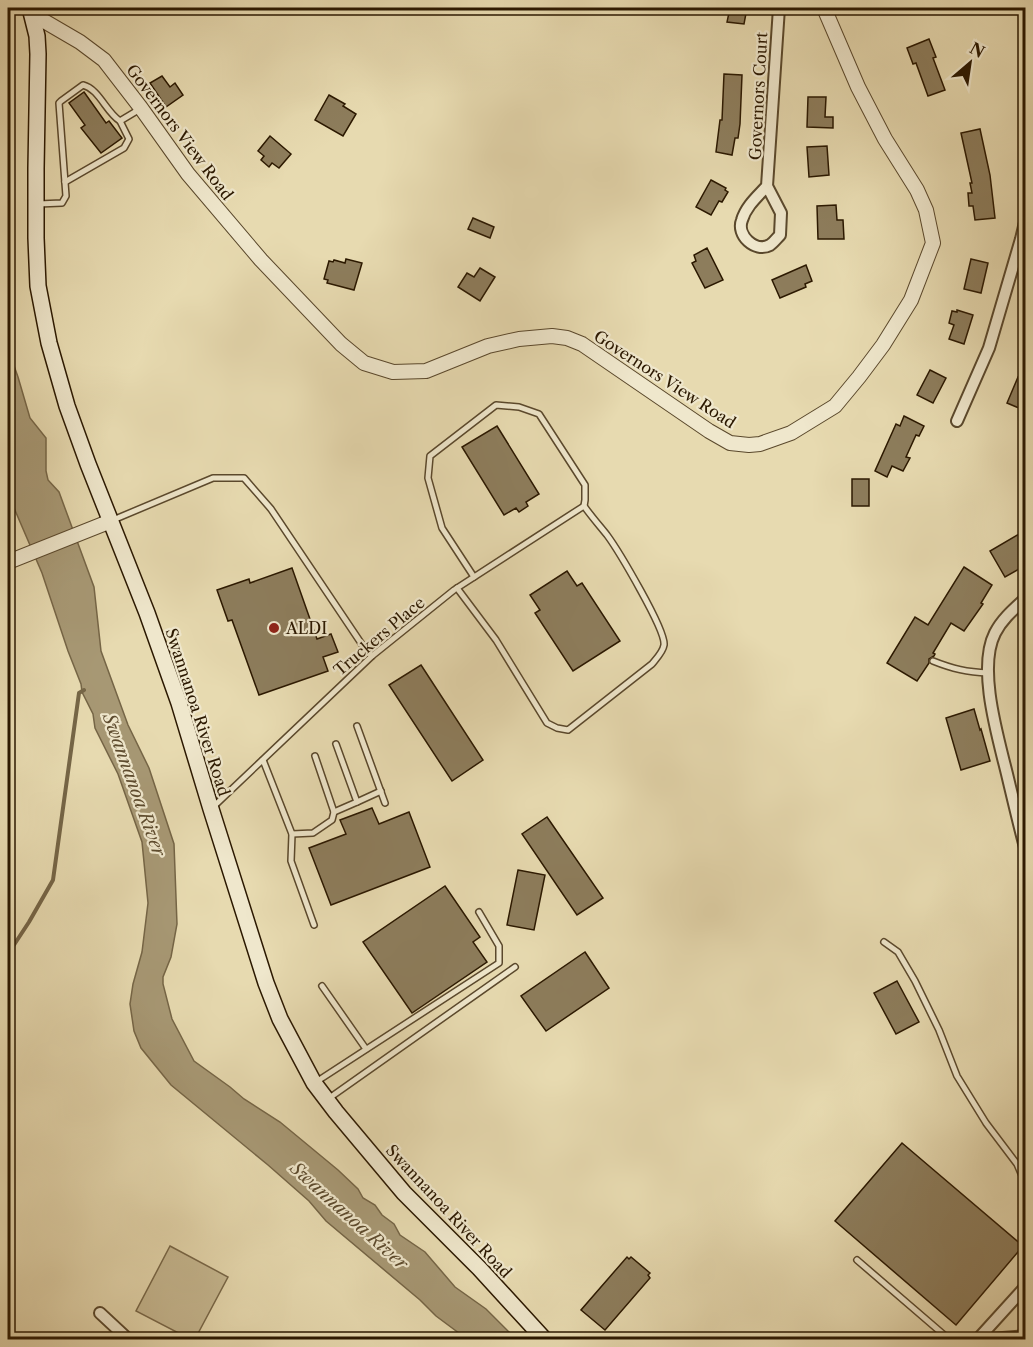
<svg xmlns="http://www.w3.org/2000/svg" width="1033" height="1347" font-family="'Libre Caslon Text',serif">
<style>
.green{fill:#c7b992;stroke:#796849;stroke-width:1.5}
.water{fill:#a79874;stroke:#756546;stroke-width:1.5}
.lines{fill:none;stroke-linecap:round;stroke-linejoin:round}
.stream{stroke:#756546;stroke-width:4}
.building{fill:#8d7d5c;stroke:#2b1800;stroke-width:1.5}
.service-casing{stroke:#5a482c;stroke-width:8}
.minor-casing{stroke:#5a482c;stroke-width:14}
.tertiary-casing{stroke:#5a482c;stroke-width:16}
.secondary-casing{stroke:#2b1800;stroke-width:18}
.service{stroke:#efe7cc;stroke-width:5}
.minor{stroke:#efe7cc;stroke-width:10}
.tertiary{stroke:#efe7cc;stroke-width:14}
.secondary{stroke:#efe7cc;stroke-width:15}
.poi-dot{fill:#8f2418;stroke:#efe7cc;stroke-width:2}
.labels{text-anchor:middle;stroke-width:4.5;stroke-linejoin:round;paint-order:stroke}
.street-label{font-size:16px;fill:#2b1800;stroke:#efe7cc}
.poi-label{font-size:16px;fill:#2b1800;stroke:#efe7cc;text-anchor:start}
.water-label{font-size:18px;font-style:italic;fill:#5d4b2e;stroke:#efe7cc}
</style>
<rect width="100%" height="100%" fill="#e7dab0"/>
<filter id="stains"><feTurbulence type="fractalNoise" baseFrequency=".00333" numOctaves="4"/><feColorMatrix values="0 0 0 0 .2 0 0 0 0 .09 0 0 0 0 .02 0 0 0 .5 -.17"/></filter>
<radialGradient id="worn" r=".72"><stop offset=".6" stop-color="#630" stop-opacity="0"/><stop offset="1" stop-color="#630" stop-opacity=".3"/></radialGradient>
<path class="green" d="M170 1246 228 1277 195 1339H190L136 1311Z"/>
<path class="water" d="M8 349 18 377 30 418 46 438V471L48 480 59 492 94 587 101 651 128 725 149 768 174 844 177 924 171 957 163 977V984L172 1019 194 1061 230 1087 244 1099 280 1122 338 1170 358 1189 363 1198 375 1205 382 1215 394 1224 400 1235 425 1252 455 1287 486 1309 516 1339H467L436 1316 420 1300 326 1221 309 1201 268 1165 171 1085 141 1048 134 1031 130 1004 133 984 142 952 148 903 142 842 118 774 95 728 93 714 82 692 81 684 68 651 42 573 8 494Z"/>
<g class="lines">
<path class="stream" d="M8 954 29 922 53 880 79 693 84 690"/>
</g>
<g class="building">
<path d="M730 8H747L744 24 727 22Z"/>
<path d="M929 39 936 57 933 58 945 90 928 96 916 63 913 64 907 48Z"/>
<path d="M724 74 742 75 740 124 738 138H735L732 155 716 152 720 120H722Z"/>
<path d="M162 76 170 87 175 83 183 95 166 107 150 83Z"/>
<path d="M84 92 106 123 109 121 122 138 101 153 81 128 85 125 69 103Z"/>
<path d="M329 95 345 104 343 106 356 114 343 136 315 120Z"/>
<path d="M808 97H826L825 117H833V128L807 127Z"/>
<path d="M980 129 990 175 995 218 975 220 973 206H969L968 193H972L970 183H972L961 133Z"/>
<path d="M270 136 291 154 279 168 272 163 269 167 261 160 264 156 258 151Z"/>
<path d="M827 146 829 175 809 177 807 147Z"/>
<path d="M711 180 726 188 725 190 728 192 722 202 719 201 711 215 696 207Z"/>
<path d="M836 205 837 220H843L844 239H818L817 206Z"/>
<path d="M473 218 494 227 490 238 468 229Z"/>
<path d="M707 248 723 280 705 288 692 263 696 261 694 255Z"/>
<path d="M346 259 362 263 354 290 327 283 328 280 324 279 329 261 333 262 334 260 345 263Z"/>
<path d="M971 259 988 263 981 293 964 289Z"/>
<path d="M806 265 812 281 805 284 806 287 780 298 772 280Z"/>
<path d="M480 268 495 277 480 301 458 287 467 273 474 277Z"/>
<path d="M957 310 973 315 964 344 949 339 954 325 949 323 952 311 957 312Z"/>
<path d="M930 370 946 378 933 403 917 395Z"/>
<path d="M1018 377 1026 381V411L1007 403Z"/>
<path d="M904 416 924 426 919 436 916 435 906 457 910 458 903 471 892 466 887 477 875 471 896 424 900 426Z"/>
<path d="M497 426 539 494 526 502 528 506 519 512 516 508 504 515 462 447Z"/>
<rect x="852" y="479" width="17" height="27"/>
<path d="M1026 530V565L1005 577 990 551Z"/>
<path d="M964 567 992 585 981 603 983 604 964 631 951 623 933 653 935 654 934 656 929 659V663L917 681 887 663 915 617 928 625Z"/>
<path d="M292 568 317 639 331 634 338 652 323 657 328 671 259 695 232 620 228 621 217 590 249 579 250 583Z"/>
<path d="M567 571 577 586 582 583 620 641 573 671 535 613 540 610 530 595Z"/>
<path d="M421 665 483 760 452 781 389 685Z"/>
<path d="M974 709 980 730 981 729 990 761 961 770 946 718Z"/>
<path d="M372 808 379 824 409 812 430 867 331 905 309 848 346 834 340 820Z"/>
<path d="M547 817 603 898 577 915 522 834Z"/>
<path d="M518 870 545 875 534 930 507 925Z"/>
<path d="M445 886 480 937 473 942 487 962 412 1013 363 942Z"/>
<path d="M585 952 609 988 546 1031 521 996Z"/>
<path d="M897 981 919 1022 896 1034 874 993Z"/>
<path d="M902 1143 1023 1246 956 1325 835 1221Z"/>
<path d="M627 1257 629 1259 631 1257 650 1273 648 1275 650 1278 605 1330 581 1310Z"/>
</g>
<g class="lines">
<defs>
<g id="service">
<path d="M65 182 124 148 129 139 120 121"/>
<path d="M38 204 62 203 66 196 59 103 61 101 83 85C99 89 106 112 120 121L140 109"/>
<path d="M113 520 213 478H244L271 509 363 646 372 656"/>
<path d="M457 588 496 640 547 723 557 728 568 730 652 664C656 659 663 652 664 645 666 630 618 550 607 535 599 525 591 516 584 506L585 500V485L539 414 519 407 496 405 430 456 428 478 442 528 474 577"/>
<path d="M933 661C953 669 967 672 988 673"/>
<path d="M357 726 385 803"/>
<path d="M336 744 357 802 381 791"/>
<path d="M263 760 292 834 291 861 314 925"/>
<path d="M212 808 372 656 454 590 584 506"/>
<path d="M334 812 357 802"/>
<path d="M292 834 313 833 332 820 334 812 315 756"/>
<path d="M884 942 898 952 915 981 939 1030 957 1076 986 1123 1017 1164 1026 1185"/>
<path d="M322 986 366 1049"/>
<path d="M316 1082 499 963V946L479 912"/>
<path d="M328 1099 515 967"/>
<path d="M857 1260 950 1340"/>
</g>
<g id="minor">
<path d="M767 186C758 196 746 206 742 220 736 235 755 253 770 245 773 243 777 238 780 235L781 213 767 186 779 8"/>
<path d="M957 421 989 348 1021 239 1026 218"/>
<path d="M1026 598C1014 609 1002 619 995 633 977 668 998 737 1007 774 1013 799 1019 825 1026 851"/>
<path d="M100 1313 129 1340"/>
<path d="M978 1339 1026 1286"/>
<path d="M977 1340 1026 1336"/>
</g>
<g id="tertiary">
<path d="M32 14 80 42 104 60 141 108 188 174 261 260 341 344 364 363 393 372 426 371 488 346 519 339 552 336 567 338 582 344 709 431 730 443 749 445 760 444 791 433 835 406 859 377 883 345 911 300 933 243 926 210 917 190 885 139 858 87 824 8"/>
<path d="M8 562 111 521"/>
</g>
<path id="secondary" d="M30 8 37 36 38 54 36 168V238L38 286 49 343 67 406 88 464 147 613 179 703 211 809 266 983 280 1019 314 1083 336 1112 404 1193 479 1268 545 1340"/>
</defs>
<use href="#service" class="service-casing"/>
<use href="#minor" class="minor-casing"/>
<use href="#tertiary" class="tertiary-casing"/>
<use href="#secondary" class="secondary-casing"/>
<use href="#service" class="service"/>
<use href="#minor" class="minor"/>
<use href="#tertiary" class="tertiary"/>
<use href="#secondary" class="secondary"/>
</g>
<circle class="poi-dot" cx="274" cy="628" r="6"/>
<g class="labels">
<g class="street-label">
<text transform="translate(758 96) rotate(-87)" y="6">Governors Court</text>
<text transform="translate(180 132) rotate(53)" y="6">Governors View Road</text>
<text transform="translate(665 379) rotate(33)" y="6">Governors View Road</text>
<text transform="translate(379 636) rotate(-40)" y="6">Truckers Place</text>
<text transform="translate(198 712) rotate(72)" y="6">Swannanoa River Road</text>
<text transform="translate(449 1211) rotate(47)" y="6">Swannanoa River Road</text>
</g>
<g class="poi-label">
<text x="286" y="634">ALDI</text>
</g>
<g class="water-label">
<text transform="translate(134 785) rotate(70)" y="6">Swannanoa River</text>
<text transform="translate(349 1216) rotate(42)" y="6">Swannanoa River</text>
</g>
</g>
<rect width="1033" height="1347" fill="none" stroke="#e7dab0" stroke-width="30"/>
<rect x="9" y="9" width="1015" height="1329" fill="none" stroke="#2b1800" stroke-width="3"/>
<rect x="15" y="15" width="1003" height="1317" fill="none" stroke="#2b1800" stroke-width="1.5"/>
<g transform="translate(970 63) rotate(29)" stroke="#efe7cc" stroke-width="4.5" paint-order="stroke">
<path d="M0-4.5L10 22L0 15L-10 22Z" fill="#2b1800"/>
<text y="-9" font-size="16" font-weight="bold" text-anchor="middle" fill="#2b1800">N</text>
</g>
<rect width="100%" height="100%" filter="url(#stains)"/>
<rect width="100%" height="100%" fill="url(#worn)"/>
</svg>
